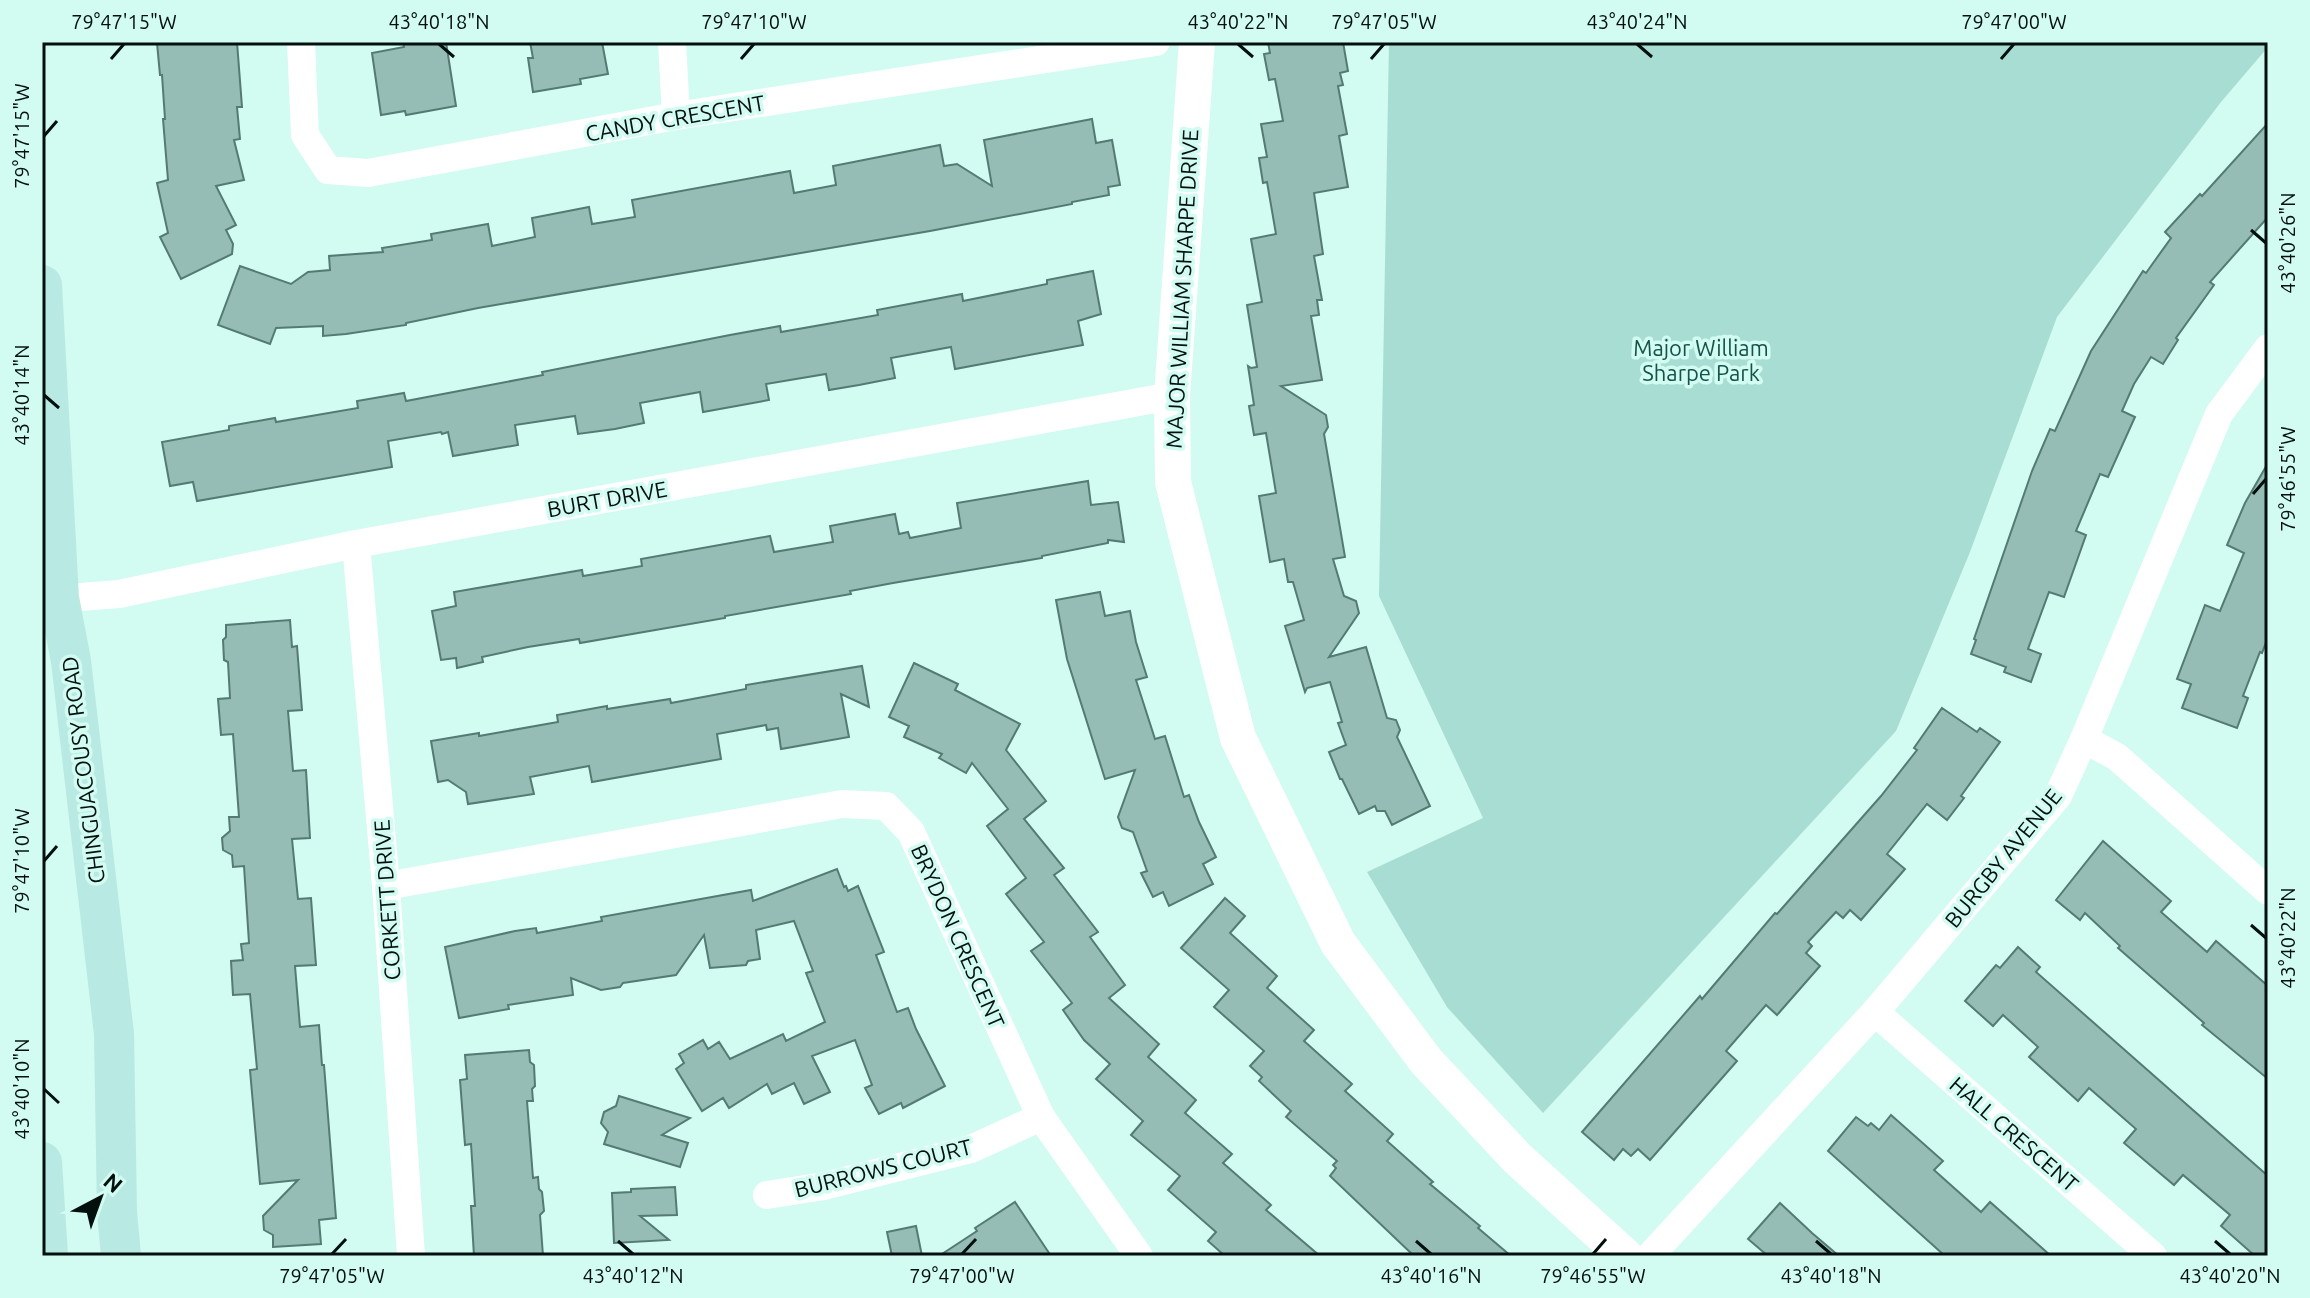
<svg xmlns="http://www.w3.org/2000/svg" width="2310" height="1298" font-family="Ubuntu,sans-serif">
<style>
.green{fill:#a8ddd3}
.building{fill:#95bdb5;stroke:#557a73;stroke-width:2}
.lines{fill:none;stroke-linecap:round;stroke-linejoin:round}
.minor{stroke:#fff;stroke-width:28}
.tertiary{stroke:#fff;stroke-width:36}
.secondary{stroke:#b9e9e3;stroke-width:40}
.ticks{fill:none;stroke:#03100d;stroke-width:3}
.labels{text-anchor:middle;stroke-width:7;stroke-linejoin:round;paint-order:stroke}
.street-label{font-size:22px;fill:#03100d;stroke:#d2fbf2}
.park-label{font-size:22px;fill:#15534a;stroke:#d2fbf2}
.neatline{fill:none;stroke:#03100d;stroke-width:3}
.ticks-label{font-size:20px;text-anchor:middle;fill:#03100d}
</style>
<rect width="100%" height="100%" fill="#d2fbf2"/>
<path class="green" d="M1389 42H2268V47L2221 102 2057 317 1970 552 1896 731 1543 1113 1447 1007 1367 872 1483 818 1379 596Z"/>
<g class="building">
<path d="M176 42H237L242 107H237L240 139 234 140 244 180 216 186 236 225 226 230 233 244 232 254 181 279 160 237 168 233 157 183 168 180 163 119H165L162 75H160L157 43Z"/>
<path d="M403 42H446L456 106 406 115 405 111 381 115 372 53 404 47Z"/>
<path d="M530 42H602L608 74 580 79 581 84 533 92 528 58H533Z"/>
<path d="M1268 42H1343L1348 71 1340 73 1343 85 1338 86 1347 134 1339 136 1348 187 1314 193 1323 254 1314 256 1322 300H1317L1319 315 1311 316 1322 380 1281 386 1326 415 1328 427 1324 434 1345 557 1333 559 1344 596 1356 601 1359 613 1329 657 1366 647 1387 718 1396 720 1400 730 1397 737 1430 806 1392 825 1385 811H1377L1375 806 1359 814 1342 779H1340L1329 752 1346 745 1338 723 1342 722 1330 682 1307 688 1305 692 1285 626 1304 620 1293 582H1288L1284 559 1270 562 1259 496 1276 493 1266 433 1254 435 1249 406 1254 405 1248 366 1251 368 1257 367 1247 305 1262 302 1251 239 1276 234 1267 182 1263 183 1259 158 1267 157 1261 124 1283 121 1275 79 1269 80 1264 54 1270 53Z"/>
<path d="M1092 119 1096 143 1112 140 1120 185 1108 187 1109 195 1072 202V204L930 231 478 308 406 323V325L346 334 323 336V326L276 328 270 344 218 325 240 266 291 284 308 272 330 270 329 256 383 252 382 248 432 240 431 234 488 224 492 246 535 237 532 218 589 207 592 224 635 217 632 200 790 171 794 193 836 185 833 166 940 145 944 166 957 164 992 186 984 140Z"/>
<path d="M2268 123V217L2210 282 2214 285 2176 338 2178 340 2163 364 2151 357 2134 384 2122 411 2135 417 2108 477 2100 474 2076 531 2086 535 2064 597 2049 592 2028 649 2041 654 2031 682 2004 672 2006 667 1971 654 1976 640 1974 639 2032 471 2050 429 2055 431 2091 351 2143 271 2146 273 2171 238 2165 232 2200 194 2202 196Z"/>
<path d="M1093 271 1101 314 1078 321 1083 345 955 369 951 347 891 358 895 378 859 385 829 390 826 374 766 384 769 400 703 412 700 392 640 403 644 423 615 429 578 434 575 416 515 425 518 445 453 456 448 432 442 434 441 432 388 441 392 467 197 501 193 482 170 486 162 442 229 430V426L275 418 276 422 358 408 357 401 404 393 406 401 543 375 542 372 730 335 780 326 781 332 878 315 877 310 962 294 963 301 1047 284V280Z"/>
<path d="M2268 463V637L2262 653 2260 652 2243 696 2248 698 2237 728 2182 708 2191 684 2177 679 2205 605 2220 611 2244 553 2227 545 2245 503Z"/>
<path d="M1088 481 1091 505 1118 502 1124 542 1108 540V543L1042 556V558L893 583 850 591 851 594 725 616V618L580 643 579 639 528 647 482 657 483 662 457 668 456 658 441 660 432 611 456 606 454 592 582 570 583 576 642 566 641 559 770 536 774 552 833 542 830 526 895 514 899 534 908 532 910 538 961 528 957 503Z"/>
<path d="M1100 592 1105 616 1130 611 1136 642 1147 677 1136 680 1155 739 1165 736 1184 797 1189 795 1199 822 1216 857 1203 864 1213 884 1169 906 1163 892 1153 897 1141 873 1147 871 1133 832 1122 828 1118 817 1135 770 1105 779 1067 659 1056 600Z"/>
<path d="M290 620 292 647 297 646 302 710 288 711 293 771 306 770 310 838 292 839 298 899 311 898 316 965 295 966 300 1027 319 1025 322 1065H324L336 1218 319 1220 321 1244 273 1247V1235L264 1230 263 1216 298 1180 260 1184 250 1070 257 1069 250 994 233 995 231 961 243 960 241 944 249 943 244 866 233 867 232 855 223 850 222 838 230 831 229 817H239L233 734 221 735 218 699 230 698 228 662 224 660 223 640 226 637V625Z"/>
<path d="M914 663 958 684 955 690 1020 724 1006 750 1046 801 1024 819 1064 868 1054 875 1098 932 1090 937 1125 985 1109 998 1159 1044 1148 1057 1196 1100 1185 1113 1232 1154 1223 1163 1271 1205 1266 1210 1320 1256H1225L1208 1241 1216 1232 1168 1190 1180 1176 1131 1135 1143 1121 1096 1079 1110 1064 1084 1040 1063 1010 1072 1003 1031 951 1044 942 1006 894 1026 878 987 826 1008 809 972 763 966 773 939 758 942 754 904 737 909 726 889 717Z"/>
<path d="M862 666 869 707 841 694 849 737 781 749 778 728 767 730 766 725 717 734 721 759 592 782 589 766 530 777 534 794 468 804 466 792 448 780 438 782 431 741 479 733V736L558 722 557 715 607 706V709L670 699 671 703 746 689V685Z"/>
<path d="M1942 708 1977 732 1980 728 2000 742 1961 796 1964 798 1947 820 1927 804 1887 854 1905 869 1861 920 1850 910 1843 918 1836 912 1808 942 1812 946 1806 953 1820 966 1777 1015 1766 1005 1726 1051 1737 1061 1650 1160 1638 1149 1631 1156 1623 1149 1614 1160 1582 1132 1700 996 1702 999 1775 913 1777 914 1881 796 1917 750 1914 748Z"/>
<path d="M2103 841 2171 901 2161 912 2207 952 2216 941 2268 986V1079L2202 1025 2204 1023 2118 948 2120 946 2085 913 2080 920 2056 900Z"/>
<path d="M837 869 844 887 846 886 848 891 858 886 884 952 876 955 897 1012 908 1008 916 1029 945 1086 903 1108 901 1103 879 1114 865 1088 872 1085 855 1040 812 1056 830 1092 804 1104 794 1083 772 1094 767 1084 729 1108 723 1098 702 1111 676 1069 684 1063 679 1054 703 1040 708 1049 719 1042 730 1059 783 1034 786 1041 825 1022 806 973 813 971 794 921 756 930 760 959 748 961 746 965 710 968 704 935 676 975 623 983 620 987 601 990 571 978 573 995 508 1005 509 1009 459 1018 445 947 515 931 536 928 537 933 602 921 601 917 751 890 753 901Z"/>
<path d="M1225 898 1245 916 1230 933 1277 976 1267 988 1314 1030 1304 1041 1352 1084 1345 1091 1393 1134 1387 1141 1433 1182 1430 1184 1480 1226 1478 1228 1511 1256H1414L1330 1176 1336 1168 1333 1165 1337 1161 1286 1117 1291 1111 1259 1081 1262 1077 1250 1066 1264 1051 1214 1007 1229 990 1181 948Z"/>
<path d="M2018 947 2040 967 2036 972 2268 1176V1256H2255L2221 1226 2230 1215 2183 1175 2174 1185 2124 1143 2136 1129 2089 1088 2078 1101 2029 1057 2038 1047 2003 1015 1993 1026 1965 1001 1996 965 2000 968Z"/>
<path d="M529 1050 530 1062 534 1065 535 1086 532 1089 533 1101H527L533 1178 538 1177 539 1189 542 1192 544 1211 540 1215 543 1256H474L471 1206H475L471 1144 465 1145 460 1080 467 1079 465 1055Z"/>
<path d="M619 1096 690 1118 662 1135 688 1143 680 1167 604 1144 608 1132 601 1123 604 1112 616 1106Z"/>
<path d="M1891 1115 1943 1161 1934 1170 1981 1212 1990 1202 2051 1256H1945L1828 1151 1856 1117 1868 1126 1871 1123 1879 1130Z"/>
<path d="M675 1187 677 1215 640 1216 669 1240 614 1243 612 1193 631 1192V1189Z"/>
<path d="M1015 1202 1051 1256H939L977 1231 975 1228Z"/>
<path d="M1780 1203 1812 1233 1839 1256H1768L1748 1239Z"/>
<path d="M916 1226 922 1256H892L887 1232Z"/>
</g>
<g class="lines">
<g class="minor">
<path d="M301 42 305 135 328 170 368 173 676 116 1156 42"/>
<path d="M672 42 676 116"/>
<path d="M356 544 386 886 411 1256"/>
<path d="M43 600 119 594 356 544 1172 396"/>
<path d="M2084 739 2117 757 2268 891"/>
<path d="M386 886 842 804 886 806 911 832 1041 1117 1139 1256"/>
<path d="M1875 1012 2153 1256"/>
<path d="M767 1195 824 1186 971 1149 1041 1117"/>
<path d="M1650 1256 1875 1012 2058 796 2084 739 2219 414 2268 348"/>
</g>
<path class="tertiary" d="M1197 42 1172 396 1173 482 1238 738 1338 943 1426 1061 1517 1158 1625 1256"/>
<g class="secondary">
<path d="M42 285 59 598 71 661 114 1034 117 1212 121 1256"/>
<path d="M42 1162 48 1256"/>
</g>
</g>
<path class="ticks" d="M439 44 454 57M1238 44 1253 57M1637 44 1652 57M111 59 124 44M741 59 754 44M1371 59 1384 44M2001 59 2014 44M44 136 57 121M2251 230 2266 243M44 395 59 408M2253 494 2266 479M44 861 57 846M2251 925 2266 938M44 1089 59 1103M618 1241 633 1254M1416 1241 1431 1254M1816 1241 1831 1254M2215 1241 2230 1254M332 1254 346 1239M962 1254 976 1239M1593 1254 1606 1239"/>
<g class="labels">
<g class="street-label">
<text transform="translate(675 118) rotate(-10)" y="8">CANDY CRESCENT</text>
<text transform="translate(1182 289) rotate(-87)" y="8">MAJOR WILLIAM SHARPE DRIVE</text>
<text transform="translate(607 499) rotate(-10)" y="8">BURT DRIVE</text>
<text transform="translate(83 770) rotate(-97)" y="8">CHINGUACOUSY ROAD</text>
<text transform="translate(2003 858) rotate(-51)" y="8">BURGBY AVENUE</text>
<text transform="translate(387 900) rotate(-94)" y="8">CORKETT DRIVE</text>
<text transform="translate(958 936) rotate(66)" y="8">BRYDON CRESCENT</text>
<text transform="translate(2014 1134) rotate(41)" y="8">HALL CRESCENT</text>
<text transform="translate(883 1168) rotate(-14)" y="8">BURROWS COURT</text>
</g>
<g class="park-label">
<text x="1701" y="356">Major William<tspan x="1701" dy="25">Sharpe Park</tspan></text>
</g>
</g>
<rect width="2310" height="1298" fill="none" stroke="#d2fbf2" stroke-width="88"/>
<g transform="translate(100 1198) rotate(41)" stroke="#d2fbf2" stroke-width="6" paint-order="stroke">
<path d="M0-6L14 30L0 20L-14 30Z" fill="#03100d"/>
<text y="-12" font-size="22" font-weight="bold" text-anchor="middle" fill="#03100d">N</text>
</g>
<rect x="44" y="44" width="2222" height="1210" class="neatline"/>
<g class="ticks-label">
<text x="124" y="29">79°47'15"W</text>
<text x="439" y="29">43°40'18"N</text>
<text x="754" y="29">79°47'10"W</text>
<text x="1238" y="29">43°40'22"N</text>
<text x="1384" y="29">79°47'05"W</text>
<text x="1637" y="29">43°40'24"N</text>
<text x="2014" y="29">79°47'00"W</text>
<text transform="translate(22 136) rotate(-90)" y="7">79°47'15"W</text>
<text transform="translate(2288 243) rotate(-90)" y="7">43°40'26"N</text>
<text transform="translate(22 395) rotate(-90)" y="7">43°40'14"N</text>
<text transform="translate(2288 479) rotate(-90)" y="7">79°46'55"W</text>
<text transform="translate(22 861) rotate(-90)" y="7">79°47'10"W</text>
<text transform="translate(2288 938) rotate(-90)" y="7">43°40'22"N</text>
<text transform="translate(22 1089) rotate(-90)" y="7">43°40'10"N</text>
<text x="332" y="1283">79°47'05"W</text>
<text x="633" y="1283">43°40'12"N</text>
<text x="962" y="1283">79°47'00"W</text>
<text x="1431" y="1283">43°40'16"N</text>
<text x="1593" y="1283">79°46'55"W</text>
<text x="1831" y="1283">43°40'18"N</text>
<text x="2230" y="1283">43°40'20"N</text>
</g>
</svg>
